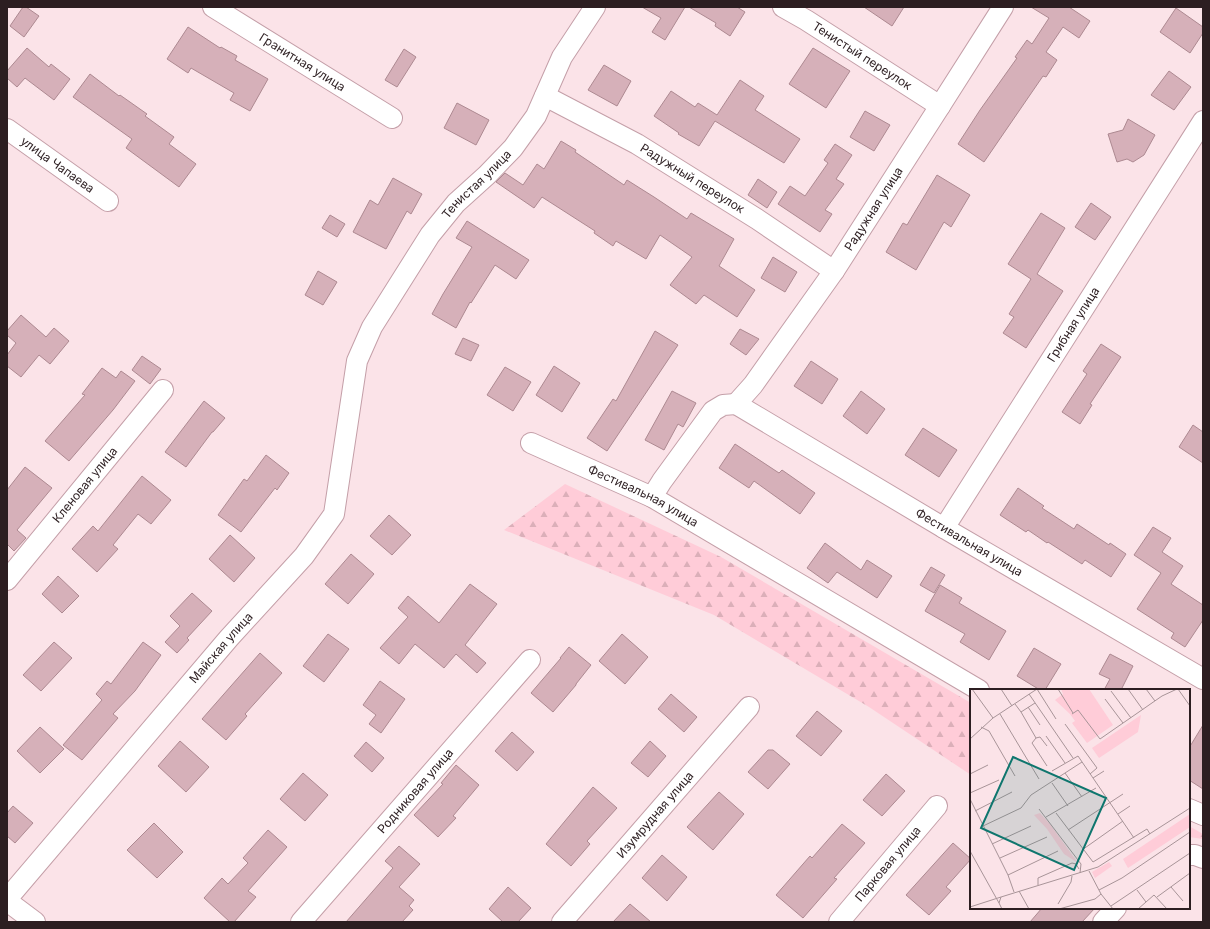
<svg xmlns="http://www.w3.org/2000/svg" width="1210" height="929" font-family="Inter,sans-serif">
<style>
.forest{fill:url(#forest-firs)}
.building{fill:#d6b0b9;stroke:#ad8991}
.lines{fill:none;stroke-linecap:round;stroke-linejoin:round}
.street-casing{stroke:#c49fa8;stroke-width:22}
.street{stroke:#fff;stroke-width:20}
.labels{text-anchor:middle;stroke-width:3;stroke-linejoin:round;paint-order:stroke}
.street-label{font-size:12px;fill:#2c1e21;stroke:#fff}
.inset-road{fill:none;stroke:#a89498;stroke-width:1}
.view{fill:#0f766e;fill-opacity:0.15;stroke:#0f766e;stroke-width:2}
.inset-edge{fill:none;stroke:#2c1e21;stroke-width:2}
</style>
<defs>
<pattern id="forest-firs" width="22" height="20" patternUnits="userSpaceOnUse"><rect width="22" height="20" fill="#ffccd8"/><path d="M5 1l3.5 6h-7zM16 11l3.5 6h-7z" fill="#dbafb9"/></pattern>
</defs>
<rect width="100%" height="100%" fill="#fbe3e8"/>
<g class="forest">
<path d="M565 484 721 557 971 703V775L869 707 714 615 504 530Z"/>
<path d="M1189 826 1203 834V839L1189 837Z"/>
</g>
<g class="building">
<path d="M23 7H26L39 16 24 37 10 26Z"/>
<path d="M642 7H685L665 40 652 32 661 18Z"/>
<path d="M689 7H737L745 12 730 36 715 26 716 23Z"/>
<path d="M864 7H904L892 26Z"/>
<path d="M1031 7H1069L1090 21 1079 38 1063 27 1046 52 1057 60 1046 77 1043 76 984 162 958 144 980 110 1017 58 1015 57 1027 40 1032 44 1049 18Z"/>
<path d="M1176 8 1203 27V33L1190 53 1160 32Z"/>
<path d="M188 27 220 48 221 47 237 56 235 60 268 79 250 111 230 100 234 93 191 68 188 73 167 59Z"/>
<path d="M27 48 49 67 51 64 70 79 54 100 25 78 17 87 7 78V71Z"/>
<path d="M813 48 850 71 826 108 789 84Z"/>
<path d="M404 49 416 57 397 87 385 80Z"/>
<path d="M604 65 631 81 617 106 588 90Z"/>
<path d="M1169 71 1191 87 1174 110 1151 95Z"/>
<path d="M90 74 119 96 120 95 147 114 145 116 174 137 169 144 196 164 179 187 126 148 132 139 73 97Z"/>
<path d="M740 80 764 96 755 110 800 139 784 163 715 121 699 146 678 134 679 133 654 116 671 91 695 107 698 103 717 115Z"/>
<path d="M457 103 489 120 476 145 444 128Z"/>
<path d="M865 111 890 125 874 151 850 137Z"/>
<path d="M1128 119 1155 135 1144 155 1133 162 1127 159 1117 162 1108 134 1123 130Z"/>
<path d="M561 141 576 150 575 152 624 185 627 180 654 197 687 219 691 213 734 239 719 266 755 290 737 317 704 295 696 304 670 285 692 257 660 235 646 259 616 241 613 246 594 233 595 231 542 197 534 208 496 182 505 173 523 185 537 164 544 169Z"/>
<path d="M835 144 852 155 836 179 844 184 825 210 832 214 820 232 778 204 790 186 805 196 828 163 824 160Z"/>
<path d="M937 175 970 195 951 227 944 222 916 270 886 252 903 223 907 225Z"/>
<path d="M393 178 422 194 411 214 407 211 386 249 353 232 370 200 378 205Z"/>
<path d="M758 179 777 192 767 208 748 195Z"/>
<path d="M1091 203 1111 217 1095 240 1075 227Z"/>
<path d="M1041 213 1065 228 1037 274 1063 291 1026 348 1003 333 1014 317 1009 314 1031 279 1008 264Z"/>
<path d="M330 215 345 224 337 237 322 228Z"/>
<path d="M467 221 529 260 516 279 495 265 471 303 470 302 456 328 432 314 443 294 472 247 456 238Z"/>
<path d="M773 257 797 272 785 292 761 278Z"/>
<path d="M318 271 337 282 323 305 305 295Z"/>
<path d="M21 315 46 337 54 328 69 341 50 364 39 355 21 377 7 366V355L16 343 7 335V331Z"/>
<path d="M740 329 759 339 746 355 730 344Z"/>
<path d="M655 331 678 345 607 451 587 438 613 399 616 401Z"/>
<path d="M463 338 479 345 471 361 455 354Z"/>
<path d="M1101 344 1121 357 1090 404 1092 405 1080 424 1062 412 1087 374 1083 371Z"/>
<path d="M142 356 161 369 150 384 132 370Z"/>
<path d="M811 361 838 379 822 404 794 386Z"/>
<path d="M554 366 580 383 562 412 536 395Z"/>
<path d="M505 367 531 382 513 411 487 395Z"/>
<path d="M102 368 116 378 121 371 135 381 113 410 69 461 45 441 85 395 82 394Z"/>
<path d="M672 391 696 403 683 427 678 424 664 450 645 440Z"/>
<path d="M861 391 885 409 867 434 843 416Z"/>
<path d="M204 401 225 418 213 432H212L186 467 165 452Z"/>
<path d="M1193 425 1203 432V463L1179 447Z"/>
<path d="M923 428 957 450 939 477 905 455Z"/>
<path d="M735 444 779 473 782 470 815 493 800 514 754 481 749 488 719 468Z"/>
<path d="M266 455 289 473 277 490 275 488 241 532 218 515 244 479 247 481Z"/>
<path d="M25 467 52 488 17 530 26 538 14 551 7 544V490Z"/>
<path d="M142 476 171 500 151 524 138 514 113 545 118 549 97 572 72 549 93 526 98 531Z"/>
<path d="M1018 488 1044 506 1042 508 1074 529 1077 524 1109 545 1110 543 1126 554 1111 577 1085 560 1082 564 1048 542 1047 543 1028 530 1026 532 1000 515Z"/>
<path d="M389 515 411 535 392 555 370 536Z"/>
<path d="M1153 527 1171 538 1162 552 1183 566 1171 584 1203 605V620L1185 647 1171 638 1174 633 1137 609 1161 573 1134 555Z"/>
<path d="M230 535 255 558 234 582 209 559Z"/>
<path d="M825 543 861 570 867 560 892 576 877 598 837 572 828 583 807 568Z"/>
<path d="M351 554 374 574 348 604 325 584Z"/>
<path d="M931 567 945 575 934 593 920 585Z"/>
<path d="M58 576 79 596 62 613 42 594Z"/>
<path d="M470 584 497 604 465 645 486 663 477 673 456 654 444 668 415 644 399 664 380 648 408 617 398 608 408 596 439 623Z"/>
<path d="M940 585 962 598 959 603 1006 631 989 660 960 642 965 634 925 611Z"/>
<path d="M192 593 212 611 187 638 189 640 177 653 165 642 180 626 170 616Z"/>
<path d="M328 634 349 649 324 682 303 666Z"/>
<path d="M622 634 648 657 625 684 599 661Z"/>
<path d="M54 642 72 658 41 691 23 675Z"/>
<path d="M143 642 161 655 135 691 113 714 118 718 82 760 63 745 102 700 96 694 107 681 111 684Z"/>
<path d="M569 647 591 665 576 684V685L553 712 531 693 561 658H560Z"/>
<path d="M1034 648 1061 664 1045 690H1040L1017 676Z"/>
<path d="M260 653 282 673 245 714 247 716 226 740 202 719Z"/>
<path d="M1110 654 1133 666 1121 690H1104L1110 679 1099 674Z"/>
<path d="M380 681 405 699 381 733 369 724 376 715 363 705Z"/>
<path d="M671 694 697 717 684 732 658 709Z"/>
<path d="M817 711 842 731 821 756 796 736Z"/>
<path d="M1203 725V789L1189 780V748Z"/>
<path d="M40 727 64 749 40 773 17 751Z"/>
<path d="M512 732 534 752 517 771 495 751Z"/>
<path d="M180 741 209 767 186 792 158 766Z"/>
<path d="M650 741 666 756 648 777 631 763Z"/>
<path d="M366 742 384 758 372 772 354 756Z"/>
<path d="M768 750H773L790 764 768 789 748 772Z"/>
<path d="M456 765 479 785 453 816 456 818 438 837 414 815 443 784 441 783Z"/>
<path d="M303 773 328 795 305 821 280 799Z"/>
<path d="M886 774 905 791 882 816 863 800Z"/>
<path d="M593 787 617 808 587 841 590 844 571 866 546 844Z"/>
<path d="M719 792 744 814 713 850 687 827Z"/>
<path d="M13 806 33 823 15 843 7 836V813Z"/>
<path d="M154 823 183 852 157 878 127 850Z"/>
<path d="M842 824 865 843 834 878 837 879 803 918 776 895 810 856 812 858Z"/>
<path d="M268 830 287 847 248 891 256 897 234 922H230L204 898 222 878 228 884 248 863 243 858Z"/>
<path d="M953 843 971 859 946 887 951 891 929 915 906 895Z"/>
<path d="M399 846 420 864 399 887 414 900 409 906 413 910 402 922H346L393 868 385 861Z"/>
<path d="M662 855 687 877 667 901 642 878Z"/>
<path d="M508 887 531 908 518 922H503L489 909Z"/>
<path d="M630 904 651 922H613Z"/>
<path d="M1042 908H1095L1082 922H1030Z"/>
</g>
<g class="lines">
<defs>
<g id="street">
<path id="s1" d="M213 7 392 118"/>
<path id="s2" d="M783 7 806 20 940 106"/>
<path id="s3" d="M545 96 637 144 757 219 834 271"/>
<path id="s4" d="M7 129 108 201"/>
<path id="s5" d="M736 404 944 528 1203 679"/>
<path id="s6" d="M736 404 753 385 834 271 940 106 1003 7"/>
<path id="s7" d="M531 443 652 497 979 690"/>
<path d="M652 497 662 481 713 411 723 405 736 404"/>
<path id="s8" d="M944 528 1203 121"/>
<path id="s9" d="M7 580 163 390"/>
<path d="M1189 809 1203 815"/>
<path d="M1189 855H1195L1203 858"/>
<path id="s10" d="M7 899 229 638 304 556 334 514 357 361 372 327 430 235 456 203 487 175 513 148 536 116 562 57 595 7"/>
<path d="M7 901 35 922"/>
<path id="s11" d="M301 922 530 660"/>
<path id="s12" d="M562 922 749 707"/>
<path id="s13" d="M839 922 937 806"/>
<path d="M1103 922 1116 908"/>
</g>
</defs>
<use href="#street" class="street-casing"/>
<use href="#street" class="street"/>
</g>
<g class="labels">
<g class="street-label">
<text dy="4" stroke="none"><textPath href="#s2" startOffset="93">Тенистый переулок</textPath></text>
<text dy="4" stroke="none"><textPath href="#s1" startOffset="105">Гранитная улица</textPath></text>
<text dy="4" stroke="none"><textPath href="#s4" startOffset="62">улица Чапаева</textPath></text>
<text dy="4" stroke="none"><textPath href="#s3" startOffset="169">Радужный переулок</textPath></text>
<text dy="4" stroke="none"><textPath href="#s10" startOffset="875">Тенистая улица</textPath></text>
<text dy="4" stroke="none"><textPath href="#s6" startOffset="239">Радужная улица</textPath></text>
<text dy="4" stroke="none"><textPath href="#s8" startOffset="241">Грибная улица</textPath></text>
<text dy="4" stroke="none"><textPath href="#s9" startOffset="123">Кленовая улица</textPath></text>
<text dy="4" stroke="none"><textPath href="#s7" startOffset="124">Фестивальная улица</textPath></text>
<text dy="4" stroke="none"><textPath href="#s5" startOffset="271">Фестивальная улица</textPath></text>
<text dy="4" stroke="none"><textPath href="#s10" startOffset="330">Майская улица</textPath></text>
<text dy="4" stroke="none"><textPath href="#s11" startOffset="174">Родниковая улица</textPath></text>
<text dy="4" stroke="none"><textPath href="#s12" startOffset="142">Изумрудная улица</textPath></text>
<text dy="4" stroke="none"><textPath href="#s13" startOffset="76">Парковая улица</textPath></text>
</g>
</g>
<g transform="translate(970 689)">
<rect width="220" height="220" fill="#fbe3e8"/>
<path d="M91 0H119L143 36 117 54 102 34 105 32 100 25 85 11 93 5ZM171 26 168 43 129 69 122 59ZM220 125V138L158 179 153 170Z" fill="#ffccd8"/>
<path d="M70 124 80 135 108 174 94 165 77 140 64 126Z" fill="#ffccd8"/>
<path d="M139 173 142 177 125 189 122 183Z" fill="#ffccd8"/>
<path class="inset-road" d="M2 0 23 29M31 0 42 17M67 0 86 30M88 0 103 24M158 0 173 21M176 0 185 12M208 0 220 17M141 2 161 29M59 5 103 69M135 10 153 34M45 15 51 23 65 14M58 18 70 36M51 23 66 49M30 25 69 90M102 25 108 21 130 50 192 7 207 0M95 35 127 79 120 85M11 38 19 42 45 87M76 47 95 74M66 49 62 54 77 77M66 49 70 48 77 57M0 50 23 29 67 0M82 82 108 67 164 149M95 84 112 108M0 85 18 76M123 89 134 82M82 94 98 117M0 104 29 91M0 110 38 186 44 203M69 120 111 175 110 184M5 122 42 103M86 124 123 173 177 140 180 145M148 125 160 117M76 128 126 99M13 137 51 119 61 106 112 73M98 141 153 105M22 155 61 137M112 161 153 132M0 162 29 214M30 169 77 148M119 182 131 205 143 220M38 186 88 162M68 196V189L102 174 106 175 109 180M201 198 213 212M129 201 152 189 220 143M167 201 176 213M49 202 59 220M187 208 220 184M88 215 101 193 102 187M141 217 220 164M0 218 31 208M32 220 29 214 31 208 128 178 220 119M89 220 125 210 131 205M168 220 184 206 197 220"/>
<path class="view" d="M43 68 136 109 104 181 11 139Z"/>
<rect width="220" height="220" class="inset-edge"/>
</g>
<rect width="1210" height="929" fill="none" stroke="#2c1e21" stroke-width="16"/>
</svg>
